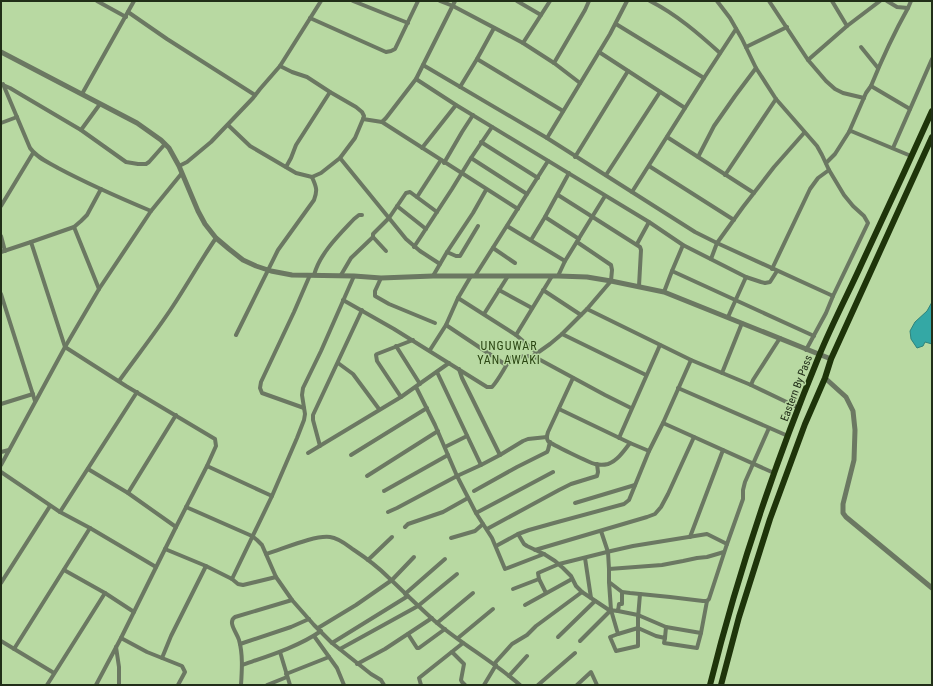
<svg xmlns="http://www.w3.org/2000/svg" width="933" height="686" font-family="'Roboto Condensed',sans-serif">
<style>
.water{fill:#34a8a5;stroke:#2e837b}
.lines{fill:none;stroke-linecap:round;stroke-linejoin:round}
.minor{stroke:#6b7862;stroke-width:4}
.tertiary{stroke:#6b7862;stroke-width:5}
.primary{stroke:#1e340a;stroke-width:6}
.labels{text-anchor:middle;stroke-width:3;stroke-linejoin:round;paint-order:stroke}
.street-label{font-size:11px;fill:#212e18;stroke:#b8d9a2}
.neighbourhood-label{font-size:12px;letter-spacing:1px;fill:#2b4613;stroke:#b8d9a2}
</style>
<rect width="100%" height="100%" fill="#b8d9a2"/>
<path class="water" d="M932 302V344L925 342 923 346 917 348 911 339 910 331 915 322 927 311Z"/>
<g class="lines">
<g class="minor">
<path d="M97 1 126 17"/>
<path d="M353 1 408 23"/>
<path d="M440 1 453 6 523 43 554 63 580 83"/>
<path d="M517 1 541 15"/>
<path d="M650 1C676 14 699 34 720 53"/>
<path d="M769 1 808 60 826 81 835 89 843 93 864 98"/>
<path d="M908 8 911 1"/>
<path d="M128 12 167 39 255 95"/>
<path d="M310 18 386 52 391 51 395 49 418 1"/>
<path d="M616 24 704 78"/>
<path d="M847 26 880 1"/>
<path d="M523 43 550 1"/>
<path d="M746 47 787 27"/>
<path d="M861 47 878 68"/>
<path d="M599 52 685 108"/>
<path d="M477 59 563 111"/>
<path d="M808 60 847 26 832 1"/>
<path d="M554 63 585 10 589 1"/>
<path d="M423 65 547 138 695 232 717 243 833 296 868 223 864 216 853 206 844 195 829 170 822 155 817 146 776 99 756 68 742 39 730 18 717 1"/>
<path d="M416 79 456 105 649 222 683 245 746 277 761 282 765 283 770 282 777 271"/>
<path d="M3 84 30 148C37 158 48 162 58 168 88 184 120 198 151 211"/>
<path d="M3 85 10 88 20 94 81 130 126 162 138 164H146L149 162 165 144"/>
<path d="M871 86C882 59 894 33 908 8L897 7 887 1"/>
<path d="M460 87 477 59 494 28"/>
<path d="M82 94 134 1"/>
<path d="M363 119 382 122 386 118 416 79 455 1"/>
<path d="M382 122 518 209"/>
<path d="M1 123 17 117"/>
<path d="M228 125 250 146 296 173 312 177 321 173 340 158 355 138 363 119 364 116 362 112 356 107 330 92 307 77 292 72 280 66"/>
<path d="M81 130 100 104"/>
<path d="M849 132 866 93 871 86 910 109"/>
<path d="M667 137 754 193"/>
<path d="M547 138 610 34 627 1"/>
<path d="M481 142 538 178"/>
<path d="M422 148 456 105"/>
<path d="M893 148 932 59"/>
<path d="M575 157 628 71"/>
<path d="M698 157 714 126 735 96 756 68"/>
<path d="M340 158 393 223 406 239 420 251 440 264"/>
<path d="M471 158 527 194"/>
<path d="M444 163 462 132 473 115"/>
<path d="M826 163 835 154 849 132 851 131 911 156"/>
<path d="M179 166 187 162 211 142 253 98 260 89 280 66 321 1"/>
<path d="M649 166 734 220"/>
<path d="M286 167 291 158 296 145 330 92"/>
<path d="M606 175 660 92"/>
<path d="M725 175 776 99"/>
<path d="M632 192 704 78 736 29"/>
<path d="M558 195 640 247 641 250 639 286"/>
<path d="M417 197 441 160"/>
<path d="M1 206 33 153"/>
<path d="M397 206 426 229"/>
<path d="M545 217 579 239"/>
<path d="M507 226 565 261"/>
<path d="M74 227 99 289"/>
<path d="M1 236 5 251"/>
<path d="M531 240 545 217 569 173"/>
<path d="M31 242 65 347 126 386 215 439 216 446 207 466 176 527 121 638 96 685"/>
<path d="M637 244 649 222"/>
<path d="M683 245 672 271 814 336"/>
<path d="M414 247 452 189 471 158 492 127"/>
<path d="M493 248 515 263"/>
<path d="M386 251 373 237V234L389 218 406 193 410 192 437 212"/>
<path d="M1 252 31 242 74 227 81 221 87 215 101 189"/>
<path d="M447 252 456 256H460L478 226"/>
<path d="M711 259 717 243 743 207 774 167 804 133"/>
<path d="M772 269 810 189 818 178 829 170"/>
<path d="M314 275C320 253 339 235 354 219L359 215H362"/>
<path d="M341 275 351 258 373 237"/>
<path d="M433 276 447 252 473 213 486 190"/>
<path d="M475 276 548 161"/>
<path d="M558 276 565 261 605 196"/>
<path d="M381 278 375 291V296L389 304 435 323"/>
<path d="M499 290 532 308"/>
<path d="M543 290 581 315"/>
<path d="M664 292 672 271"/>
<path d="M1 294 35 401"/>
<path d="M458 298 516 335 537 353"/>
<path d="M343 300 394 329 487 387H492C500 378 505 366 512 357L533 356 605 395 631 408"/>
<path d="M587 309 691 360 751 385 753 380 780 338"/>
<path d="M484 314 508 276"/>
<path d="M728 317 746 277"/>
<path d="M446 325 506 365"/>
<path d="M562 334 646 375"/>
<path d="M236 335 278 250 314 200C318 189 316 187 312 177"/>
<path d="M516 335 552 276"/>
<path d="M396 346 420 384"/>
<path d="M430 350 446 325 458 298 471 276"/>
<path d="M806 350 826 313 833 296"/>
<path d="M533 356 550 344 562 334 587 309 611 281 612 270 611 265 577 242"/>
<path d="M338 363 353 374 379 409"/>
<path d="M437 372 481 465"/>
<path d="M722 373 742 323"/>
<path d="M573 378 548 432C547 435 546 438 548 441 551 444 590 463 595 464 599 465 604 465 608 464 617 461 624 451 630 443"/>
<path d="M119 381C137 356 156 332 173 306 188 283 201 260 216 238"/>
<path d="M751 385 799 408"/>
<path d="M416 387 435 425 457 476 476 513 492 538 505 569 544 554"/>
<path d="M678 388 788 436"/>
<path d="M401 397 377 361 376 355 377 354 413 340"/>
<path d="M1 404 33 394"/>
<path d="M304 408 262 393 260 388 261 382 294 312 310 275"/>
<path d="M559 409 630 443 649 451"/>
<path d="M663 423 774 473"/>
<path d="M619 438 660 345"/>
<path d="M320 446 313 420V415L362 310"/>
<path d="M445 447 467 436"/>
<path d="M1 452 9 450"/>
<path d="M308 453 401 397 449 363"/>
<path d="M351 455 427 408"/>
<path d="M500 455 523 441 528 439 547 437"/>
<path d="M1 465 65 347 99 289 151 211 182 173"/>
<path d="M207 466 272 496"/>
<path d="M88 469 128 493 176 527"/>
<path d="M1 472 60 512 90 528 156 567"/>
<path d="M367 476 438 431"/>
<path d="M384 491 448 455"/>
<path d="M474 491 517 467 547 452 548 450 550 442"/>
<path d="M128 493 176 415"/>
<path d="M575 503 635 485"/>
<path d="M186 507 252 536 257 540 262 545 276 577 292 600 314 625 332 643 371 674 381 680 384 685"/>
<path d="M60 512 137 392"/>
<path d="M388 512 397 508 457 476 481 465 500 455 462 378 459 369"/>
<path d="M476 513 553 472"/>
<path d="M405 527 408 524 443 512 468 498"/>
<path d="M487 529 559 490 571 484 597 476 598 472 597 464"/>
<path d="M601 531 608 552 609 569V582L622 592 630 593 670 597 703 601H707"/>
<path d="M518 534 524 544 527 546 544 554 555 561 563 568 571 576 576 586 582 592 609 610 618 611 619 604H622V592"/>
<path d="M690 537 723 450"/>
<path d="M451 538 475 531 483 524"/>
<path d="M496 546 518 534 529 530 554 523 624 504 629 500 649 451 663 423 691 360"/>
<path d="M165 549 206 566 232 579 238 584 243 585 276 577"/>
<path d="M535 550 647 517 655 514 661 507 668 494 694 437"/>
<path d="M266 554C283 549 314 535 330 537 339 538 347 545 354 550 366 558 378 567 388 577 404 592 420 608 437 623 463 645 494 662 520 685"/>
<path d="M585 558 591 598"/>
<path d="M368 560 392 537"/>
<path d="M609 569 662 565 683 561 697 558 707 557 724 552"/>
<path d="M64 570 105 593 134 612"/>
<path d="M232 579 272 496 297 438 304 420 305 414 302 395 303 388 321 351 354 276"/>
<path d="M539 579 538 573 559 564 611 551 633 546 707 534 727 544"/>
<path d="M609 582 611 610 618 634 610 637 616 651 638 646V618L640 594"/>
<path d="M1 583 50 506"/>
<path d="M513 589 539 579 546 593"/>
<path d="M405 594 445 559"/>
<path d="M525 605 572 579"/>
<path d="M618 611 638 615 666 627 701 633 707 601 709 599 727 544 743 499V490L745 482 769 428"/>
<path d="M437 623 473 593"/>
<path d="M318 628 356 605 392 580 414 557"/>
<path d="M408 634 417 648H419L445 629"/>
<path d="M618 634 638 628 656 636 665 638 666 627"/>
<path d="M314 636 337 668 344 685"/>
<path d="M558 637 595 601"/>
<path d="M121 638 147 652 182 666 185 672 178 685"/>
<path d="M458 638 493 609"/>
<path d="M665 638 664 643 697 648 701 633"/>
<path d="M1 641 54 673"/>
<path d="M580 641 611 610"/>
<path d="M332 643 408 596"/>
<path d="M240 644 291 627 309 619"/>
<path d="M116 647 119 667V685"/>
<path d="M14 649 90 528"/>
<path d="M340 649 418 606 457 574"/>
<path d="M280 652 290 685"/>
<path d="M452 652 464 664 461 680 462 682 465 685"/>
<path d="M162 658 171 636 206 566"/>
<path d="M357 664 385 649 432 618"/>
<path d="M494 664 512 644 527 635 536 626 582 592"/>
<path d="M242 665C268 656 298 647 321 631"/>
<path d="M286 674 329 657"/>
<path d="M509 676 527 656"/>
<path d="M47 685 105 593"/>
<path d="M241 685C242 670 243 654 239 640 237 633 227 622 235 617L292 600"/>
<path d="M267 685 287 677"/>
<path d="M421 685 419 678 463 643"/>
<path d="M484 685 496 665"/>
<path d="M538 685 575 653"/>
<path d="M577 685 591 672 597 685"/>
</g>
<g class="tertiary">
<path d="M1 52 137 123 161 140 169 148 179 166 198 211 205 224 216 238 229 249 243 260 256 266 271 271 292 275 354 276 381 278 433 276H558L587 277 611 281 664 292 831 359"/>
<path d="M825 378 846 397 853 411 855 430 854 460 843 504V513L846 517 932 588"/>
</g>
<g class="primary">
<path d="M710 685C738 572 775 463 819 356 832 324 848 294 862 263 886 212 909 162 932 111"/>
<path d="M721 685 739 617 770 519 805 424 825 378 831 359 932 137"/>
</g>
</g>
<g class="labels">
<g class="street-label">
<text transform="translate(796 388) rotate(-69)" y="4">Eastern By Pass</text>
</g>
<g class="neighbourhood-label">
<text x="509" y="350">UNGUWAR<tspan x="509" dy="14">YAN AWAKI</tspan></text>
</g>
</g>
<rect width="933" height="686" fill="none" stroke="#212e18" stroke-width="4"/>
</svg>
